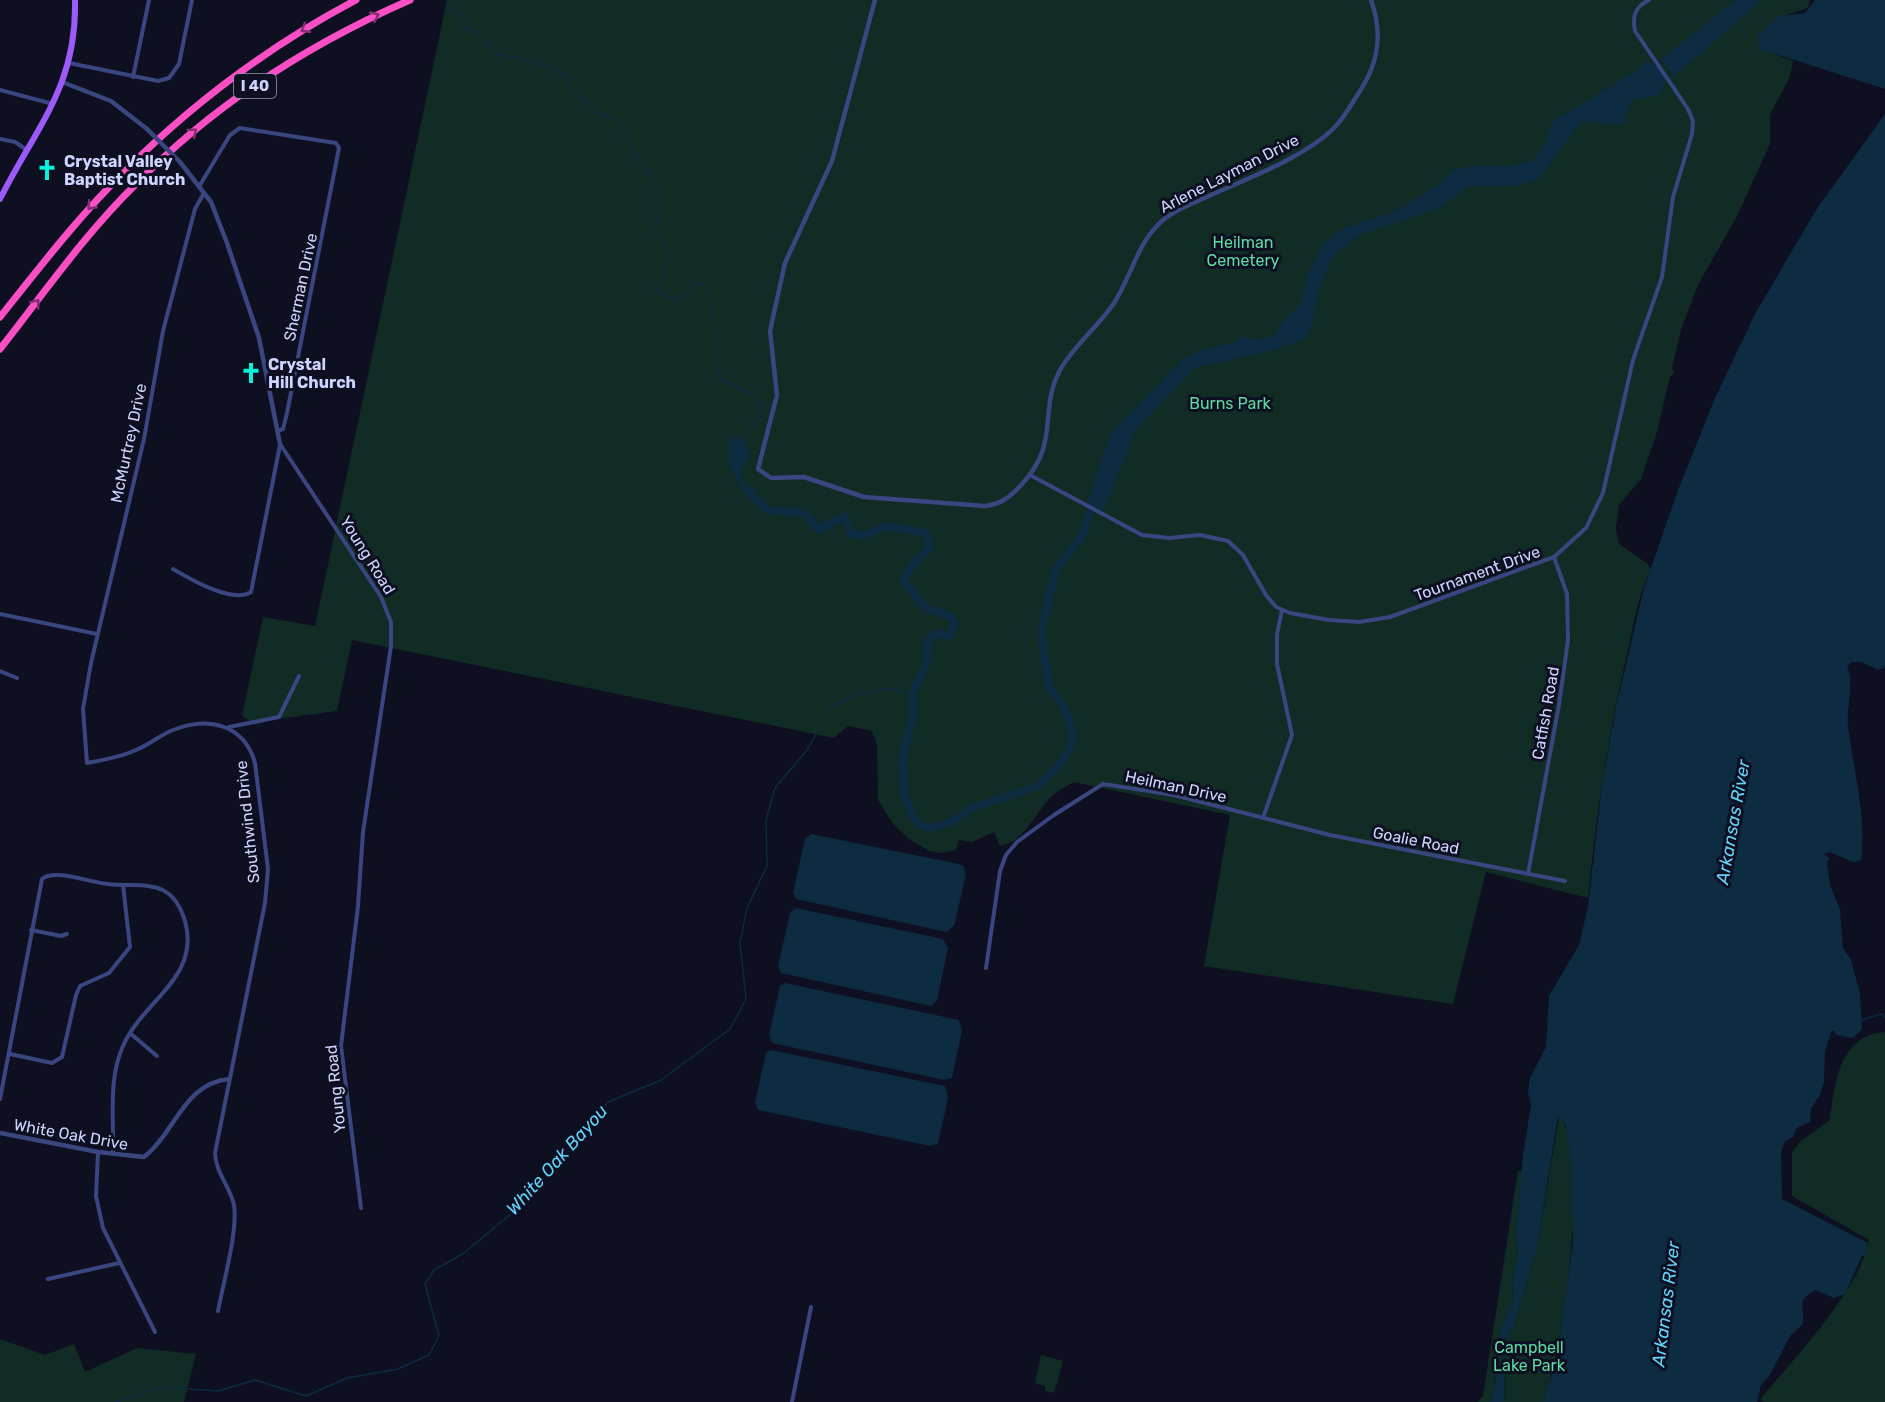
<svg xmlns="http://www.w3.org/2000/svg" width="1885" height="1402" font-family="Rubik,sans-serif">
<style>
.green{fill:#112b25}
.water{fill:#0d2b41}
.lines{fill:none;stroke-linecap:round;stroke-linejoin:round}
.stream{stroke:#0d2b41;stroke-width:1.5}
.river{stroke:#0d2b41;stroke-width:8}
.minor{stroke:#3a467f;stroke-width:4}
.tertiary{stroke:#3a467f;stroke-width:4.5}
.primary{stroke:#9d5afa;stroke-width:6}
.motorway{stroke:#fa4ec4;stroke-width:7}
.tertiary-bridge{stroke:#3a467f;stroke-width:4.5}
.oneway{stroke:#842e72}
.labels{text-anchor:middle;stroke-width:6;stroke-linejoin:round;paint-order:stroke}
.shield{fill:#0e0f21;stroke:#9599bc;stroke-width:1.5}
.shield-label{font-size:15px;font-weight:bold;fill:#cfd4fe}
.poi-label{font-size:16px;font-weight:bold;fill:#cfd4fe;stroke:#0e0f21;text-anchor:start}
.street-label{font-size:16px;fill:#cfd4fe;stroke:#0e0f21}
.park-label{font-size:16px;fill:#5edba2;stroke:#0e0f21}
.water-label{font-size:18px;font-style:italic;fill:#61d3fa;stroke:#0e0f21}
</style>
<rect width="100%" height="100%" fill="#0e0f21"/>
<g class="green">
<path d="M447 0H1810L1808 8 1777 18 1758 40 1762 49 1793 61 1790 76 1770 115V144L1737 216 1698 285 1681 330 1672 368 1674 373 1670 377 1656 435 1641 479 1619 505 1616 529 1619 544 1648 564 1651 570C1638 594 1634 624 1628 650 1609 732 1596 814 1588 898L1486 872 1453 1004 1204 966 1230 815 1074 782C1066 787 1056 791 1050 798 1035 813 1024 843 1000 846L994 832 972 842 959 840 956 850 941 853 929 851 909 839 893 824 878 800 877 745 872 731 848 726 834 738 352 640 337 711 270 720 256 725 242 716 263 617 315 626Z"/>
<path d="M1885 1032V1402H1764L1760 1400C1793 1359 1860 1290 1869 1240L1792 1196V1152L1801 1141 1830 1120C1835 1083 1839 1035 1885 1032Z"/>
<path d="M1559 1116C1592 1151 1562 1357 1543 1402H1504L1505 1370 1501 1360 1502 1351 1505 1339 1514 1326 1537 1248Z"/>
<path d="M1518 1171H1522L1516 1236 1518 1253 1512 1283 1513 1300 1501 1328 1495 1384 1490 1402H1478L1483 1396Z"/>
<path d="M0 1339 45 1355 74 1344 85 1372 137 1348 196 1354 184 1402H0Z"/>
<path d="M1041 1355 1063 1361 1054 1393 1045 1391V1386L1035 1383Z"/>
</g>
<g class="water">
<path d="M1736 0H1762L1673 77 1661 59Z"/>
<path d="M1815 0H1885V89L1760 49 1758 35 1779 16 1805 13Z"/>
<path d="M1646 60 1655 64 1666 80 1660 95 1632 100 1622 125 1582 121 1539 178 1518 186H1469L1437 209 1359 235 1331 258 1319 290 1313 323 1305 339 1270 351 1194 368 1136 430 1103 512 1087 503 1110 434 1183 359 1204 349 1233 343 1241 337 1262 339 1274 336 1284 321 1299 307 1308 274 1322 245 1340 230 1394 212 1436 187 1453 170 1473 166H1513L1534 160 1546 141 1552 122 1640 68Z"/>
<path d="M1885 114V667L1878 670 1861 662H1852L1847 666C1855 687 1846 705 1848 726 1853 769 1867 816 1861 860L1854 862 1829 852 1824 854 1830 858 1827 862 1830 885 1840 909 1843 948 1851 960 1860 994 1862 1029 1853 1038 1836 1035 1834 1030 1831 1032 1825 1052 1824 1082 1820 1095 1811 1108 1810 1122 1797 1128 1793 1137 1785 1141 1781 1153 1782 1199 1868 1243 1866 1254 1862 1256 1845 1294 1834 1298 1816 1290C1793 1302 1807 1306 1802 1325L1790 1336 1770 1375 1761 1385 1757 1402H1543L1556 1362 1573 1243 1570 1149 1566 1126 1558 1116 1537 1248 1514 1326 1505 1339 1502 1351 1501 1360 1505 1370 1504 1402H1490L1495 1384 1501 1328 1513 1300 1512 1283 1518 1253 1516 1236 1523 1155 1531 1105 1528 1093 1530 1078 1546 1047 1549 996 1579 945 1588 906 1602 785 1616 707 1644 588 1678 490 1715 398 1755 314 1816 210Z"/>
<path d="M735 436 744 439 750 457 739 472 746 485 757 488 750 495 742 490 729 464V440Z"/>
<path d="M811 834 959 864 964 867 966 875 954 926 946 932 796 899 793 893 805 839Z"/>
<path d="M796 908 943 939 948 948 937 1000 931 1006 781 973 778 966 790 913Z"/>
<path d="M785 983 959 1020 962 1031 952 1078 944 1080 772 1043 769 1035 780 986Z"/>
<path d="M771 1050 945 1086 948 1098 938 1144 930 1146 758 1110 755 1102 766 1053Z"/>
</g>
<g class="lines">
<g class="stream">
<path d="M446 5 465 17 462 26 477 34 498 55C519 57 545 65 566 74L571 87 599 113 617 120 625 127 631 149 655 183 662 205 655 229 669 254 659 289 662 295 675 299 688 292 696 283 703 284C719 314 713 346 720 378L751 394 764 405 759 418 742 437"/>
<path d="M1862 1020 1881 1014 1885 1017"/>
<path d="M116 1402 162 1387 218 1391 255 1380 306 1396 347 1378 398 1369 429 1355 439 1336 425 1284 434 1270 464 1253 523 1204 554 1171 608 1102 661 1080 730 1029 746 999 740 943 747 908 767 866 766 820 775 788 807 750 831 708 855 695 893 688 912 694"/>
</g>
<path class="river" d="M750 495 768 510 804 513 819 530 844 516 851 534 864 536 886 526 926 533 930 547 912 565 904 580 924 607 952 617 955 624 950 635 935 634 928 641 926 665 912 694 913 715 902 758 904 793 912 816 919 825 931 828 949 823 972 808 1038 786 1059 765 1068 752 1072 742V729L1063 706 1049 687 1041 631 1056 569 1082 536 1091 509"/>
<g class="minor">
<path d="M69 63 158 81 169 78 179 64 192 0"/>
<path d="M133 77 149 0"/>
<path d="M0 90 53 104"/>
<path d="M0 139 15 142 27 150"/>
<path d="M200 185 230 135 240 128 323 141 336 143 339 148 287 413 283 429 277 431"/>
<path d="M204 193 195 209 163 331 144 439 91 663 83 709 87 763C103 760 121 757 136 750 149 745 160 735 173 730 208 716 244 724 255 763L268 869 265 903 215 1153C216 1174 230 1186 234 1205 238 1231 223 1284 218 1311"/>
<path d="M280 444 381 597 391 622V646L363 832 358 906 341 1046 361 1208"/>
<path d="M1030 475 1142 535 1169 538 1200 535 1228 541 1243 555 1266 595 1276 607 1290 613 1329 620 1359 622 1390 617 1554 557 1586 528 1603 493 1633 360 1662 277 1673 197 1692 134 1693 121 1688 109 1635 31C1632 16 1635 7 1649 0"/>
<path d="M173 569C190 579 232 604 251 592L280 445"/>
<path d="M0 614 97 634"/>
<path d="M0 671 17 678"/>
<path d="M229 727 279 717 299 676"/>
<path d="M1263 818 1292 735 1277 664V634L1282 610"/>
<path d="M1528 874 1559 705 1568 640 1567 594 1554 557"/>
<path d="M31 930 61 936 67 934"/>
<path d="M986 968 1000 871 1006 855 1017 842 1054 815 1103 784 1174 795 1330 835 1565 881"/>
<path d="M131 1034 157 1056"/>
<path d="M10 1054 52 1063 62 1057 76 995 80 986 109 973 130 947 123 885"/>
<path d="M0 1099 42 879C55 868 91 883 108 884 144 888 171 876 185 921 201 978 142 1001 123 1046 108 1079 114 1118 113 1154"/>
<path d="M98 1152 96 1196 103 1228 155 1332"/>
<path d="M48 1279 119 1263"/>
<path d="M792 1402 811 1307"/>
</g>
<g class="tertiary">
<path d="M875 0 832 161 785 263 770 331 777 395 758 469 771 478 804 477 864 497 985 506C1002 504 1011 496 1022 484 1061 442 1038 411 1060 370 1074 345 1099 326 1114 303 1130 279 1136 248 1156 227 1170 211 1192 204 1211 195 1249 178 1305 157 1334 128 1345 117 1352 103 1360 91 1379 62 1383 33 1371 0"/>
<path d="M62 82 111 101 147 129"/>
<path d="M180 162 211 202 227 243 259 338 280 444"/>
<path d="M0 1133 98 1152 144 1157C175 1133 184 1083 229 1079"/>
</g>
<path class="primary" d="M0 199C36 127 77 87 75 0"/>
<g class="motorway">
<path d="M0 317C40 267 79 216 125 171 193 103 271 45 356 0"/>
<path d="M0 349C44 293 85 234 136 184 214 105 309 44 410 0"/>
</g>
<path class="tertiary-bridge" d="M147 129 180 162"/>
</g>
<defs><path id="oneway-chevron" d="M-2-3.5L2.5 0L-2 3.5" fill="none" stroke-width="1.6" stroke-linecap="round" stroke-linejoin="round" transform="scale(1.5)"/></defs>
<g class="oneway">
<use href="#oneway-chevron" transform="translate(375 16) rotate(-25)"/>
<use href="#oneway-chevron" transform="translate(305 29) rotate(149)"/>
<use href="#oneway-chevron" transform="translate(193 132) rotate(-40)"/>
<use href="#oneway-chevron" transform="translate(91 206) rotate(132)"/>
<use href="#oneway-chevron" transform="translate(36 303) rotate(-52)"/>
</g>
<defs>
<symbol id="church-bare" viewBox="-9 -9 18 18"><path d="M-1.2-6h2.4v3.5h3.3v2.4h-3.3V6h-2.4V-.1h-3.3v-2.4h3.3Z" fill="#08f1d9" stroke="#0e0f21" stroke-width="2.5" paint-order="stroke"/></symbol>
</defs>
<g fill-rule="evenodd">
<use href="#church-bare" x="32" y="155" width="30" height="30"/>
<use href="#church-bare" x="236" y="358" width="30" height="30"/>
</g>
<g class="labels">
<rect class="shield" x="234" y="74" width="42" height="24" rx="4.5"/>
<g class="shield-label">
<text x="255" y="91">I 40</text>
</g>
<g class="poi-label">
<text x="64" y="167">Crystal Valley<tspan x="64" dy="18">Baptist Church</tspan></text>
<text x="268" y="370">Crystal<tspan x="268" dy="18">Hill Church</tspan></text>
</g>
<g class="street-label">
<text transform="translate(1229 173) rotate(-27)" y="6">Arlene Layman Drive</text>
<text transform="translate(300 287) rotate(-78)" y="6">Sherman Drive</text>
<text transform="translate(128 443) rotate(-78)" y="6">McMurtrey Drive</text>
<text transform="translate(368 555) rotate(58)" y="6">Young Road</text>
<text transform="translate(1477 573) rotate(-20)" y="6">Tournament Drive</text>
<text transform="translate(1545 713) rotate(-80)" y="6">Catfish Road</text>
<text transform="translate(1176 786) rotate(12)" y="6">Heilman Drive</text>
<text transform="translate(247 822) rotate(-96)" y="6">Southwind Drive</text>
<text transform="translate(1416 840) rotate(11)" y="6">Goalie Road</text>
<text transform="translate(335 1089) rotate(-96)" y="6">Young Road</text>
<text transform="translate(71 1134) rotate(10)" y="6">White Oak Drive</text>
</g>
<g class="park-label">
<text x="1243" y="248">Heilman<tspan x="1243" dy="18">Cemetery</tspan></text>
<text x="1230" y="409">Burns Park</text>
<text x="1529" y="1353">Campbell<tspan x="1529" dy="18">Lake Park</tspan></text>
</g>
<g class="water-label">
<text transform="translate(1733 822) rotate(-80)" y="6">Arkansas River</text>
<text transform="translate(557 1160) rotate(-48)" y="6">White Oak Bayou</text>
<text transform="translate(1666 1304) rotate(-83)" y="6">Arkansas River</text>
</g>
</g>
</svg>
